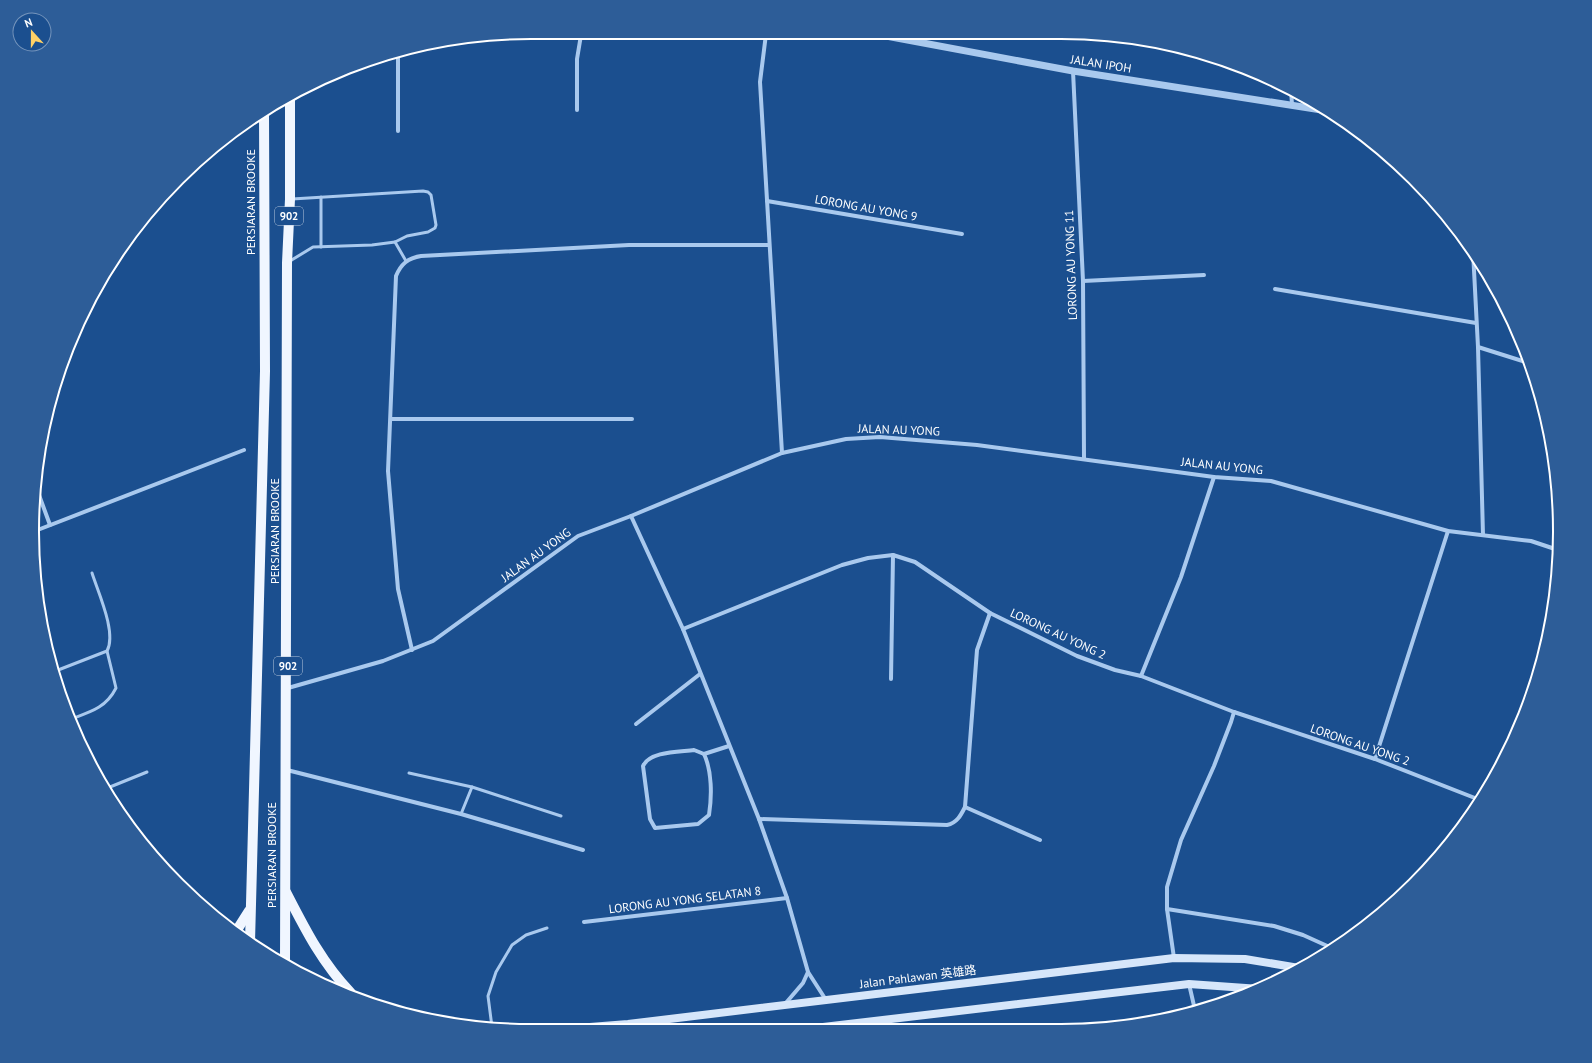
<svg xmlns="http://www.w3.org/2000/svg" width="1592" height="1063" font-family="'PT Sans','Noto Sans SC',sans-serif">
<style>
.lines{fill:none;stroke-linecap:round;stroke-linejoin:round}
.service{stroke:#a9c9ee;stroke-width:3}
.minor{stroke:#a9c9ee;stroke-width:4}
.tertiary{stroke:#a9c9ee;stroke-width:7}
.secondary{stroke:#d6e6fa;stroke-width:8}
.primary{stroke:#f0f6ff;stroke-width:10}
.labels{text-anchor:middle;stroke-width:3;stroke-linejoin:round;paint-order:stroke}
.shield{fill:#1b4f8f;stroke:#bbcadd;stroke-width:1}
.shield-label{font-size:11px;font-weight:bold;fill:#fff}
.street-label{font-size:12px;fill:#fff;stroke:#1b4f8f}
.rim{fill:none;stroke:#fff;stroke-width:2}
</style>
<rect width="100%" height="100%" fill="#1b4f8f"/>
<g class="lines">
<g class="service">
<path d="M321 197V247"/>
<path d="M395 242 406 261"/>
<path d="M290 261 313 247 372 245 395 242 407 236 428 232 435 228 436 225 431 195 428 192 423 191 292 199"/>
<path d="M53 672 107 651C117 633 98 592 92 573"/>
<path d="M71 719C90 712 106 708 116 688L107 651"/>
<path d="M409 773 472 787 561 816"/>
<path d="M105 789 147 772"/>
<path d="M461 814 472 787"/>
<path d="M492 1027 488 996 496 972 512 945 526 935 547 928"/>
</g>
<g class="minor">
<path d="M766 34 760 82 782 453"/>
<path d="M398 52V131"/>
<path d="M1073 71 1083 281 1084 458"/>
<path d="M1291 89 1292 105"/>
<path d="M577 110V59L581 35"/>
<path d="M767 201 962 234"/>
<path d="M1473 251 1478 347 1483 535"/>
<path d="M1083 281 1204 275"/>
<path d="M1275 289 1476 323"/>
<path d="M1478 347 1529 363"/>
<path d="M391 419H632"/>
<path d="M35 484 50 525"/>
<path d="M631 516 683 629 759 819 787 898 808 972 826 1000"/>
<path d="M35 531 244 450"/>
<path d="M683 629 842 565 868 558 893 555 915 562 990 613 1077 656 1115 670 1141 676 1234 712 1375 759 1480 800"/>
<path d="M412 650 398 589 388 471 396 276C401 264 408 258 421 256L629 245H768"/>
<path d="M1141 676 1181 577 1214 477"/>
<path d="M891 679 893 555"/>
<path d="M288 688 383 661 433 641 578 536 631 516 782 453 846 439 880 437 977 445 1214 477 1271 481 1448 531 1531 541 1558 550"/>
<path d="M636 724 700 674"/>
<path d="M694 750 704 754C712 771 712 796 709 815L698 824 655 828 650 819 643 766C650 751 680 752 694 750Z"/>
<path d="M704 754 729 746"/>
<path d="M1375 759 1448 531"/>
<path d="M287 770 461 814 583 850"/>
<path d="M965 807 1040 840"/>
<path d="M759 819 947 825C957 823 961 815 965 807L977 650 990 613"/>
<path d="M1167 909 1274 926 1303 935 1334 949"/>
<path d="M584 922 787 898"/>
<path d="M1174 958 1167 909V887L1181 840 1214 766 1231 722 1234 712"/>
<path d="M1189 984 1195 1010"/>
<path d="M785 1004 803 983 808 972"/>
<path d="M1105 1025 1109 1026"/>
</g>
<path class="tertiary" d="M870 33 1073 71 1328 111"/>
<g class="secondary">
<path d="M539 1031 628 1024 1174 958 1245 959 1299 968"/>
<path d="M789 1031 1189 984 1260 989"/>
</g>
<g class="primary">
<path d="M286 892C305 929 322 963 351 993"/>
<path d="M235 933 249 911"/>
<path d="M250 942 265 371 264 111"/>
<path d="M285 964C286 730 288 496 287 263L290 199V98"/>
</g>
</g>
<g class="labels">
<g class="shield">
<rect x="275" y="207" width="28" height="18" rx="3"/>
<rect x="274" y="657" width="28" height="18" rx="3"/>
</g>
<g class="shield-label">
<text x="289" y="220">902</text>
<text x="288" y="670">902</text>
</g>
<g class="street-label">
<text transform="translate(1101 64) rotate(9)" y="4">JALAN IPOH</text>
<text transform="translate(251 202) rotate(-90)" y="4">PERSIARAN BROOKE</text>
<text transform="translate(866 208) rotate(10)" y="4">LORONG AU YONG 9</text>
<text transform="translate(1071 265) rotate(-92)" y="4">LORONG AU YONG 11</text>
<text transform="translate(899 430) rotate(2)" y="4">JALAN AU YONG</text>
<text transform="translate(1222 466) rotate(6)" y="4">JALAN AU YONG</text>
<text transform="translate(275 531) rotate(-90)" y="4">PERSIARAN BROOKE</text>
<text transform="translate(536 555) rotate(-36)" y="4">JALAN AU YONG</text>
<text transform="translate(1058 634) rotate(25)" y="4">LORONG AU YONG 2</text>
<text transform="translate(1360 745) rotate(19)" y="4">LORONG AU YONG 2</text>
<text transform="translate(272 855) rotate(-90)" y="4">PERSIARAN BROOKE</text>
<text transform="translate(685 900) rotate(-7)" y="4">LORONG AU YONG SELATAN 8</text>
<text transform="translate(918 977) rotate(-7)" y="4">Jalan Pahlawan 英雄路</text>
</g>
</g>
<path d="M0 0H1592V1063H0ZM531 39H1061A492 492 0 0 1 1553 531V532A492 492 0 0 1 1061 1024H531A492 492 0 0 1 39 532V531A492 492 0 0 1 531 39Z" fill="#2d5d98" fill-rule="evenodd"/>
<path class="rim" d="M531 39H1061A492 492 0 0 1 1553 531V532A492 492 0 0 1 1061 1024H531A492 492 0 0 1 39 532V531A492 492 0 0 1 531 39Z"/>
<g transform="translate(32 32) rotate(339)"><circle r="19" fill="#1b4f8f" stroke="#7695bc"/>
<path d="M0-3L7 15L0 10L-7 15Z" fill="#ffd166"/>
<text y="-6" font-size="11" font-weight="bold" text-anchor="middle" fill="#ffffff">N</text>
</g>
</svg>
